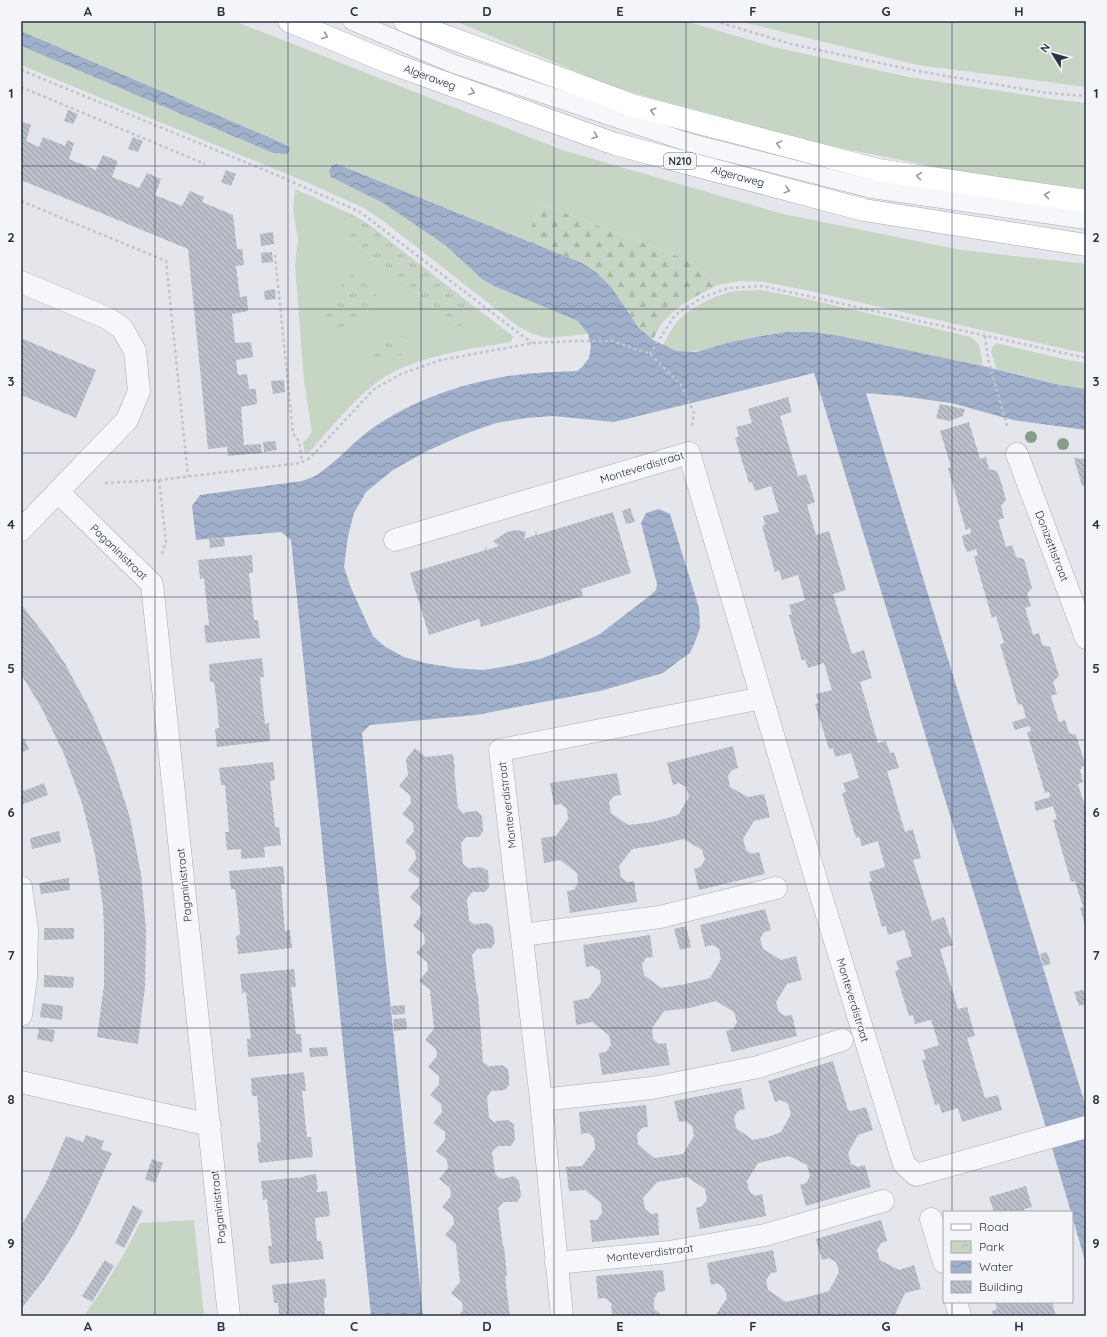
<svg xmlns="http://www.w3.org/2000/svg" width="1107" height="1337" font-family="Quicksand,sans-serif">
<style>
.grass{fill:#c7d5c5}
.forest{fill:url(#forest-firs)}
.park{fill:url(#park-tufts)}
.water{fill:url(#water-waves)}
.building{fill:url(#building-back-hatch)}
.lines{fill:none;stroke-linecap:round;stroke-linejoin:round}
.lane-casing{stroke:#a9acb6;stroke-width:19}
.street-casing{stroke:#a9acb6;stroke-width:23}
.primary-casing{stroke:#a3a9b7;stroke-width:23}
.path{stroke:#c1c4cb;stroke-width:2.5;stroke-dasharray:3 3;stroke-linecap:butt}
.lane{stroke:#f6f7fa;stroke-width:18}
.street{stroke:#f6f7fa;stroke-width:22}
.primary{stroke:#fff;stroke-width:22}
.tree{fill:#889c89}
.oneway{stroke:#9598a2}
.grid{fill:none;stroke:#2b3244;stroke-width:1;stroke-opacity:0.55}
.labels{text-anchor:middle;stroke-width:3;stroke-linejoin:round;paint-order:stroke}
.shield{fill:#f4f5f8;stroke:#676c7a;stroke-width:1}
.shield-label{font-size:10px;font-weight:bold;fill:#2b3244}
.street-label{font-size:11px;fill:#2b3244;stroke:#f4f5f8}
.neatline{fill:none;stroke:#2b3244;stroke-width:1.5}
.grid-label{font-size:13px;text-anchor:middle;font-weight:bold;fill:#2b3244}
</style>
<defs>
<pattern id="forest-firs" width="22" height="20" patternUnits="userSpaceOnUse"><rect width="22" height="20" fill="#c7d5c5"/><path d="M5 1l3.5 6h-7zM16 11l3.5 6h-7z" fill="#abb7aa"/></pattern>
<pattern id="park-tufts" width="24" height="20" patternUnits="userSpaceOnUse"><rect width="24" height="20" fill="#c7d5c5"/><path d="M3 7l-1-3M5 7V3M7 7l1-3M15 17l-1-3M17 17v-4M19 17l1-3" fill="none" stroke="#abb7aa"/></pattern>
<pattern id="water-waves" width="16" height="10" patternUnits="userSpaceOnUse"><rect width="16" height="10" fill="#a0b0ca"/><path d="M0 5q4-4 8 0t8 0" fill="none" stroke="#8390a6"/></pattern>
<pattern id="building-back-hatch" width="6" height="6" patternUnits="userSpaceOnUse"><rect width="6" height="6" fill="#bbbfc9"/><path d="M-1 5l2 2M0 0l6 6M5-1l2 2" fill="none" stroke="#989ca5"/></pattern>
</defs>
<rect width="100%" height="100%" fill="#e4e6eb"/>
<g class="grass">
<path d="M21 21H234L562 150 783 214 961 250 1086 264V353L1070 350 801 289 764 282 740 281 718 285 688 260 541 204 526 240 337 164 332 166 331 177 383 203 445 245 482 279 494 286 578 321 588 334 548 338 533 334 519 327 382 220 362 207 311 184 21 65V46L273 153 280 154 282 143 21 31Z"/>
<path d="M455 21H685L774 47 908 77 1052 99 1086 103V189L1040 183 947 169 835 147 644 96 604 83Z"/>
<path d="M738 21H1086V87L918 65Z"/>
<path d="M295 189 351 214 341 234 364 250 459 328 476 308 513 336 511 342C468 349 406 357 372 386 350 404 331 428 311 450L305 454 303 443 312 432 304 381 295 265 298 239 293 210Z"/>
<path d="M761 290 807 299 971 337 979 345 983 366C953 360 922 353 891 347 846 337 806 327 759 336 734 340 701 355 677 351 672 350 667 347 663 345 668 336 674 324 682 317 697 304 718 294 736 291 744 290 753 291 761 290Z"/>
<path d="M996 343 1068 360 1086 363V389L1060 385 997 369 991 352 993 346Z"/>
<path d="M194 1220 204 1316H84C105 1286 124 1256 140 1223Z"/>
</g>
<path class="forest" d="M541 204 688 260 718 285C698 295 679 304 664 321 659 326 656 334 653 340L638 327 612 288 596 272 582 263 526 240Z"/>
<g class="park">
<path d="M351 214 367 223 476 308 459 328 364 250 341 234Z"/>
<path d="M351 273 377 293 346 335 319 315Z"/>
<path d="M403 335 409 351 375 366 368 350Z"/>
</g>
<g class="water">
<path d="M21 31 282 143 289 147 290 151 287 154 273 153 21 46Z"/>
<path d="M337 164 582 263 596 272 612 288 638 327 653 340 676 351 696 352 731 342 760 336 787 332H812L840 336 983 366 1060 385 1086 389V430L1013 420 951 403 900 396 866 393 1086 1107V1264L1072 1216V1212H1071L1044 1121 814 373 614 422 553 416 527 418 496 423 465 434 427 451 393 470 366 492 354 513 348 536 344 567 351 588 373 636 384 646 404 657 425 663 455 668 483 670 508 666 540 659 574 646 600 634 652 594 656 590 657 584 641 523 646 513 659 509 670 514 699 608 700 628 695 642 690 653 680 660 663 673 600 691 476 715 370 725 362 733 423 1316H371L291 540 281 532 196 540 192 506 200 495 302 481C307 479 314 477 318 474 339 460 354 441 374 427 409 403 451 387 492 379 520 373 549 372 577 371L582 367 589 358 591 345 588 334 578 321 494 286 482 279 445 245 383 203 331 177 329 171 332 166Z"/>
</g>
<g class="building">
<path d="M68 110 78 114 73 124 64 121Z"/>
<path d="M21 121 31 125 26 141 39 147 43 137 65 146 67 140 74 143 69 159 96 170 103 155 118 161 112 177 139 188 147 173 161 179 155 195 182 206 190 191 204 197 202 202 233 215 237 249H242L244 265 236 266 240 297 247 296 248 311 232 314 235 343 251 342 253 357 236 360 238 375 247 374 249 389H256L257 404 241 407 244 445 261 444 262 453 228 456 227 447 208 449 188 249 21 180Z"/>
<path d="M133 137 143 141 138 152 128 149Z"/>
<path d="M226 170 236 174 231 186 221 182Z"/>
<path d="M273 232 274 244 261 246 260 234Z"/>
<path d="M272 252 273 262 262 263 261 253Z"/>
<path d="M275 289 276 299 265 300 264 291Z"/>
<path d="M21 338 96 370 76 418 21 395Z"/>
<path d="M284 380 285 392 273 394 271 381Z"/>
<path d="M788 397 792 412 780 416 798 476 806 474 815 502 807 505 816 535 829 531 846 590 833 594 852 654 864 650 872 678 860 682 878 743 886 741 890 753 894 752 899 768 887 771 905 832 913 829 917 844 921 858 913 860 932 921 944 917 953 945 940 949 958 1009 967 1007 975 1036 967 1038 985 1098 998 1095 1002 1110 962 1122 958 1108 942 1113 939 1104 935 1105 922 1060 926 1059 923 1050 939 1045 931 1020 915 1024 913 1015 909 1016 895 971 899 970 896 961 912 956 904 930 888 935 886 926 882 927 869 882 872 881 869 872 885 867 878 841 862 846 859 837 856 838 842 793 846 792 843 783 859 778 851 753 835 757 833 748 829 749 815 704 819 703 816 694 832 690 824 663 808 668 805 659 802 661 789 615 792 614 789 605 805 600 798 575 782 580 779 570 775 572 762 526 765 525 763 516 779 512 771 486 755 491 752 482 749 483 735 438 739 436 736 427 752 423 748 409Z"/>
<path d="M940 404 965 409 963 416 949 421 936 418Z"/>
<path d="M969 422 980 459 986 457 989 469 997 471 1002 485 1006 500 1001 506 1004 518 998 520 1006 547 1012 545 1016 557 1024 559 1032 588 1027 594 1031 606 1025 608 1033 635 1039 633 1042 645 1050 647 1059 676 1053 682 1057 694 1051 696 1059 722 1065 720 1069 733 1076 735 1085 764 1080 770 1083 782 1078 784 1086 810V929L1080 908 1083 907 1075 881 1071 882 1053 820 1057 819 1053 806 1036 811 1034 802 1050 797 1049 792 1045 793 1027 732 1031 731 1029 726 1015 730 1012 722 1026 718 1022 704 1018 705 1000 644 1004 643 996 616 992 618 974 556 978 555 976 549 967 552 964 545 962 536 971 533 970 528 966 530 948 468 951 467 940 431Z"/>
<path d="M275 441 277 450 264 452 263 442Z"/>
<path d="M1074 458 1086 459V485L1082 486Z"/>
<path d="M630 508 635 522 626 524 622 511Z"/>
<path d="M613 512 631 573 581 589 583 596 481 627 479 619 429 635 410 573 486 550 485 547 486 546 487 550 499 546 493 541 507 532 516 530 526 532 524 539 536 535 535 532 536 531 537 535Z"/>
<path d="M224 538 225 546 210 548 209 539Z"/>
<path d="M252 555 253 573H249L254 620H258L260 638 206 643 204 625H209L204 578 200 579 198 560Z"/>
<path d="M21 604 48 639 64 662 91 712 113 764 130 818 141 874 146 930 145 987 138 1044 97 1037 104 985V932L103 906 95 854 82 803 64 754 41 707 21 674Z"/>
<path d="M262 658 264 677H260L265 724 269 723 270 741 217 747 215 729 219 728 217 705 214 682H210L209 664Z"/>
<path d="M24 738 29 749 21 753V740Z"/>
<path d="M733 746 738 768 732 770 728 776 730 787 748 797 764 794 770 817 754 821 743 839 746 850 752 854 759 852 765 874 699 890 694 869 700 867 705 860 702 850 684 839 658 845 632 849 619 866 621 877 627 882 634 881 637 902 570 913 567 891 574 890 578 883 577 873 560 860 544 863 541 838 556 836 568 819 567 809 561 804 554 805 550 783 617 773 621 795 614 796 609 802 611 813 628 825 653 822 678 815 689 797 686 787 679 783 673 785 667 763Z"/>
<path d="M415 748 426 757 453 754 455 769H454L458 808 464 814 465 812 477 811 482 816 483 831 479 837H466L461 843 463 864 469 869 470 868 482 867 488 871 489 887 485 892H472L467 899 469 920 475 925 476 924 488 923 493 927 495 943 491 948 479 949 478 948 472 955 477 994H478L483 1062 490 1067 491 1066 502 1065 508 1069 509 1077V1085L505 1090 493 1091 492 1090 487 1097 489 1118 495 1123 496 1121 508 1120 514 1125 515 1140 511 1146H498L492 1152 495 1174 501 1179 514 1176 519 1181 521 1196 517 1202H504L498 1208 503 1247H504L507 1276H505L510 1316H458L463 1310 462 1302 451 1293 460 1282 456 1244 445 1235 454 1224 453 1216 442 1207 451 1196 450 1188 439 1179 448 1168 447 1160 436 1151 445 1140V1132L433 1123 442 1112 441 1104 430 1095 439 1084V1076L428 1067 437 1056 436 1049 425 1040 434 1029 430 990 419 981 428 970 427 962 416 953 425 943 424 934 413 926 422 914 421 907 410 897 419 886V879L408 870 416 859 415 851 405 842 414 831 413 823 402 814 411 803 410 795 399 786 408 775 406 759Z"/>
<path d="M273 762 275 780 270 781 275 827H279L281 845 264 847 265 857 241 859V849L227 850 225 832H229L225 785H221L219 768Z"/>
<path d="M44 783 48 795 21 805V792Z"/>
<path d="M59 831 61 842 32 849 30 838Z"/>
<path d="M283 866 285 884H281L285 931 290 930 292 948 238 954 236 936 240 935 238 912 235 889H231L229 871Z"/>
<path d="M69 878 70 890 41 894 39 883Z"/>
<path d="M765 909 771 930 764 932 760 939 763 949 781 960 796 956 802 980 787 984 776 1002 779 1012 785 1016 792 1015 797 1036 732 1052 726 1031 733 1029 737 1022 734 1012 716 1001 690 1008 664 1011 652 1028 653 1039 659 1044 666 1043 670 1065 602 1075 599 1053 606 1052 611 1045 609 1035 592 1022 576 1025 575 1013 573 1001 589 998 601 982 600 971 593 966 586 967 583 945 650 935 653 957 646 958 642 964 644 975 661 988 686 984 710 978 721 959 719 949 712 945 705 947 700 925Z"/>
<path d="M686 926 691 947 680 950 674 929Z"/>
<path d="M44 928H74V939L44 940Z"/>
<path d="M1047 952 1051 964 1043 966 1040 954Z"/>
<path d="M294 969 296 987H291L296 1034H301L302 1052 248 1057 247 1039H251L246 992 242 993 240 974Z"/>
<path d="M44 975 74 977 73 988 44 987Z"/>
<path d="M1083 990 1086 998V1004L1079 1006 1074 992Z"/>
<path d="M42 1003 63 1006 62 1020 40 1017Z"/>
<path d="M405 1005V1014L392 1015 391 1006Z"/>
<path d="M406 1018 407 1029 394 1031 393 1019Z"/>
<path d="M39 1028 55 1030 53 1042 37 1039Z"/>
<path d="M327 1047 328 1056 310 1057 309 1048Z"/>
<path d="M833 1061 848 1110 851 1111 866 1107 873 1130 858 1135 848 1153 851 1164 858 1167 865 1165 871 1187 806 1206 800 1185 806 1183 810 1176 807 1165 789 1156 758 1163 747 1181 749 1191 755 1196 762 1194 766 1216 700 1229 696 1208 702 1206 707 1200 705 1189 687 1177 657 1182 643 1198 645 1209 651 1214 658 1213 659 1235 592 1242 590 1220H597L602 1213 601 1203 585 1190 569 1191 566 1167 582 1166 595 1149 594 1138 588 1133 581 1134 579 1112 646 1105 648 1127 642 1128 637 1134 638 1144 654 1158 683 1154 694 1136 692 1126 685 1121 679 1122 674 1101 741 1088 745 1109 738 1111 734 1117 736 1128 753 1140 768 1137 781 1132 791 1114 788 1104 781 1100 775 1102 768 1081Z"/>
<path d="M304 1072 306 1091H302L307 1137H311L313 1157 259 1163 257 1143 261 1142 257 1096H252L251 1078Z"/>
<path d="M86 1135 104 1141 101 1149 112 1153 88 1206 75 1232 44 1280 21 1309V1226L45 1185 66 1136 83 1142Z"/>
<path d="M152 1159 163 1163 155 1183 145 1179Z"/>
<path d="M316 1174 318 1190H316L317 1192 327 1191 330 1216 315 1218 317 1241H321L324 1259 270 1264 268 1246H272L267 1199 263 1200 261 1181 304 1177V1176Z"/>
<path d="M1026 1186 1032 1207 1024 1209 1025 1212H994L989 1197Z"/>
<path d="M133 1205 143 1211 124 1248 115 1243Z"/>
<path d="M881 1220 887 1241 881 1243 877 1250 880 1260 899 1270 914 1265 921 1289 905 1293 896 1312 897 1316H839L836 1314 830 1316H715L727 1298 724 1288 718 1283 711 1285 707 1263 773 1250 777 1272 771 1273 766 1280 768 1290 786 1302 808 1297 829 1291 839 1272 836 1262 829 1258 822 1260 816 1239Z"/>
<path d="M105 1260 114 1266 92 1302 82 1296Z"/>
<path d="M663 1270 665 1291 658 1292 654 1299V1309L663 1316H610L612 1314 611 1303 605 1298 598 1299 596 1276Z"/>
<path d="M325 1279 327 1297 324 1298 325 1316H279L278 1303H274L272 1285Z"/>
<path d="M995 1302H1052L1056 1316H993L992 1311 997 1309Z"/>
</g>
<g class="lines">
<defs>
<path id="lane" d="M352 21 454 64 687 142 872 189 1086 220"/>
<g id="street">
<path d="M21 282 107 318 122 328 135 351 139 391 127 420 21 530"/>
<path d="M1017 454 1086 638"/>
<path d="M58 492 152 584 229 1316"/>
<path d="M395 540 689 453 818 886 904 1164 916 1175 1086 1127"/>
<path d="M21 887 27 930 26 979 21 1015"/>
<path d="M522 935 660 917 776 888"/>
<path d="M21 1082 210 1125"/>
<path d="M541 1100 652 1088 758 1067 842 1040"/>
<path d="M931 1219 944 1262"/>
<path d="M556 1263 669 1252 765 1235 883 1201"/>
<path d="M956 1302 960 1316"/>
<path d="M562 1316 541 1100 500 750 762 698"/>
</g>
<g id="primary">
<path d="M289 21 390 63 615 144 864 210 1086 245"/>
<path d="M405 21 635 106 878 170 1086 201"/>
</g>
</defs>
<use href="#lane" class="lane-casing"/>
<use href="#street" class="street-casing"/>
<use href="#primary" class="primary-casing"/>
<g class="path">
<path d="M715 21 791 44 917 71 1048 93 1086 96"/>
<path d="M21 70 279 176 360 212 532 343"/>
<path d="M21 87 205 164"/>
<path d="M21 201 166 261 188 476"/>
<path d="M275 255 293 434 299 441 302 462"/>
<path d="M985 336 988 359 1008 429"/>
<path d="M650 354 675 315 703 297 729 288 762 286 1086 358"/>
<path d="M159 480 166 542 161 556"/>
<path d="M105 483 159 480 300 463 310 458 374 389 401 374 441 360 533 343 578 341H613L650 354 681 385 694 413 692 426"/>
</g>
<use href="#lane" class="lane"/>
<use href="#street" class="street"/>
<use href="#primary" class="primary"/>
</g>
<g class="tree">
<circle cx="1031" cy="437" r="6"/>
<circle cx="1063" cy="444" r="6"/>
</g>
<defs><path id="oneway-chevron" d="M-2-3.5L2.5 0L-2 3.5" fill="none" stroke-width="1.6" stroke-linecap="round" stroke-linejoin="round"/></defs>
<g class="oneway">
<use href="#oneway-chevron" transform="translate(325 36) rotate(22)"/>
<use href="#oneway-chevron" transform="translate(472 92) rotate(20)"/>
<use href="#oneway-chevron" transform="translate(653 111) rotate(-165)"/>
<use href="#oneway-chevron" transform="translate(595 136) rotate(20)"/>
<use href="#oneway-chevron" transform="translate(779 144) rotate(-165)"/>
<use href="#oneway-chevron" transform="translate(919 176) rotate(-172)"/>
<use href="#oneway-chevron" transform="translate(787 190) rotate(15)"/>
<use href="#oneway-chevron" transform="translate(1047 195) rotate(-172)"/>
</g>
<path class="grid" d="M155 21V1316M288 21V1316M421 21V1316M554 21V1316M686 21V1316M819 21V1316M952 21V1212M21 166H1086M21 309H1086M21 453H1086M21 597H1086M21 740H1086M21 884H1086M21 1028H1086M21 1171H1086M952 1302V1316"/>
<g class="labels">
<rect class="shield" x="664" y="153" width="32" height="16" rx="3"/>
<g class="shield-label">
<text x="680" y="165">N210</text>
</g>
<g class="street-label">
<text transform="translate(430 77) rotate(20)" y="4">Algeraweg</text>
<text transform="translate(738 176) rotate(15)" y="4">Algeraweg</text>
<text transform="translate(642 467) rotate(-17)" y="4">Monteverdistraat</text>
<text transform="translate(1052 546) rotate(69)" y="4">Donizettistraat</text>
<text transform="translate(119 552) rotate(44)" y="4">Paganinistraat</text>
<text transform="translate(507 805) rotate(-97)" y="4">Monteverdistraat</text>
<text transform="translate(184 885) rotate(-96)" y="4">Paganinistraat</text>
<text transform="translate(853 1000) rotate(73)" y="4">Monteverdistraat</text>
<text transform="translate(218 1207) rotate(-96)" y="4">Paganinistraat</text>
<text transform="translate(650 1253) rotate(-7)" y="4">Monteverdistraat</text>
</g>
</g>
<rect width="1107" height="1337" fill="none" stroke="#f4f5f8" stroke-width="44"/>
<rect x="943" y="1211" width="130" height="92" fill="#f4f5f8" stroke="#a4a7b0"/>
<rect x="951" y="1224" width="20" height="6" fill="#ffffff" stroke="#a4a7b0"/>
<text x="979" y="1231" font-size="12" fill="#2b3244">Road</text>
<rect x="951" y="1241" width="20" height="12" fill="url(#park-tufts)" stroke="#a4a7b0"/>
<text x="979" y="1251" font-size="12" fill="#2b3244">Park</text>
<rect x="951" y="1261" width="20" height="12" fill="url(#water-waves)" stroke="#a4a7b0"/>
<text x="979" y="1271" font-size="12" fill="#2b3244">Water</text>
<rect x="951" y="1281" width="20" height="12" fill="url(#building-back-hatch)" stroke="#a4a7b0"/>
<text x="979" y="1291" font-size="12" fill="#2b3244">Building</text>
<g transform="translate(1053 54) rotate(307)" stroke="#f4f5f8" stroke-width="3" paint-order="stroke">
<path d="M0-3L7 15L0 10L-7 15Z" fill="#2b3244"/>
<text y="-6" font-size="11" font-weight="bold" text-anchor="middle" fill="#2b3244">N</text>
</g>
<rect x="22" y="22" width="1063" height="1293" class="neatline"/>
<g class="grid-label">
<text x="88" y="16">A</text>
<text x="221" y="16">B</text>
<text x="354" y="16">C</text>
<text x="487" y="16">D</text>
<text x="620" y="16">E</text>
<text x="753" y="16">F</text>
<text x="886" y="16">G</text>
<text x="1019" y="16">H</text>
<text x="11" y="98">1</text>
<text x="1096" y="98">1</text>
<text x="11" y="242">2</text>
<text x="1096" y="242">2</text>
<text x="11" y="386">3</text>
<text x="1096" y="386">3</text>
<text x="11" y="529">4</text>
<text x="1096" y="529">4</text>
<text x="11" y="673">5</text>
<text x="1096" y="673">5</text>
<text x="11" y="817">6</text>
<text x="1096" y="817">6</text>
<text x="11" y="960">7</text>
<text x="1096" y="960">7</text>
<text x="11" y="1104">8</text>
<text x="1096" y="1104">8</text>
<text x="11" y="1248">9</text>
<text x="1096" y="1248">9</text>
<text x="88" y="1331">A</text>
<text x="221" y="1331">B</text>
<text x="354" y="1331">C</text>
<text x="487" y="1331">D</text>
<text x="620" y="1331">E</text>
<text x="753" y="1331">F</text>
<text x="886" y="1331">G</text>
<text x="1019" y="1331">H</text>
</g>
</svg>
